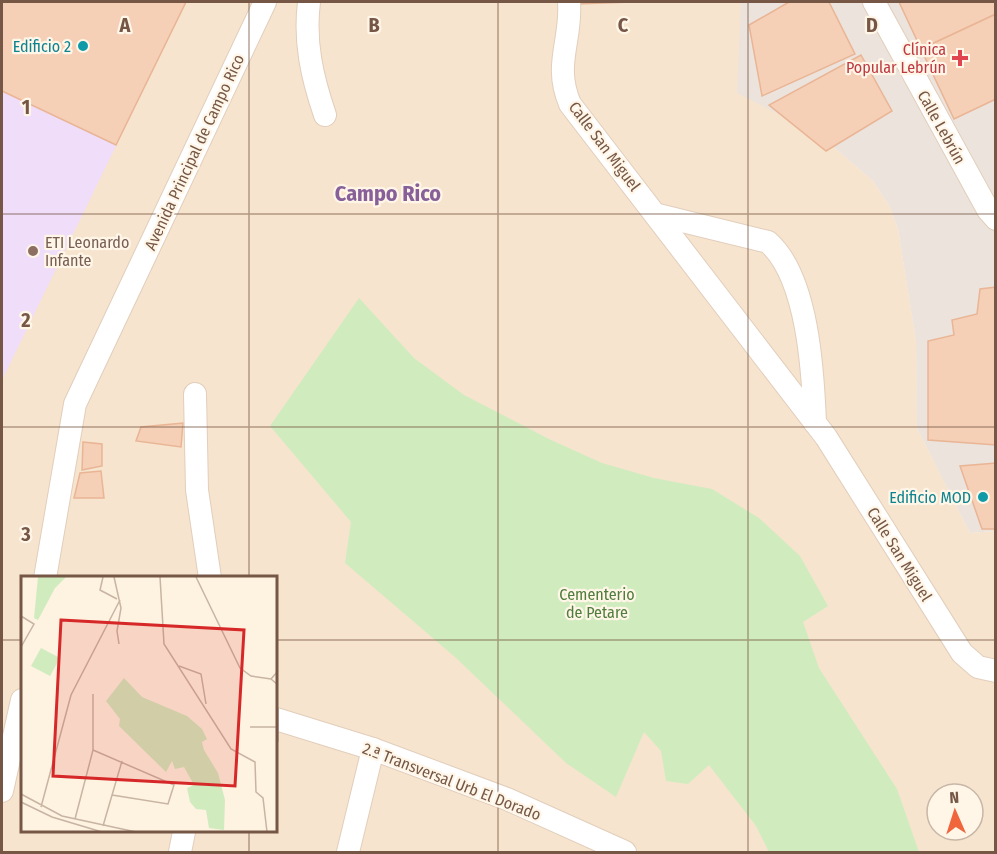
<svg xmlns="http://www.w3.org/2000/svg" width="997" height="854" font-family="'Fira Sans Condensed',sans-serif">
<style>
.residential{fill:#f6e4ce;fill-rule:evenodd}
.industrial{fill:#ece3dc}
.education{fill:#efddfa}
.green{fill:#d0ecbe}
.building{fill:#f5cfb6;stroke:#e9b595;stroke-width:1.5}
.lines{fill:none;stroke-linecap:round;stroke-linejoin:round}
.minor-casing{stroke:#e2cebb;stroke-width:24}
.minor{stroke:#fff;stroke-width:22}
.grid{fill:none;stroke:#765746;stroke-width:1.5;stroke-opacity:0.55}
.culture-dot{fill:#0f9aa8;stroke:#fff6e8;stroke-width:2}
.health-dot{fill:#e0444e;stroke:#fff6e8;stroke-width:2}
.education-dot{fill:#8d6e63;stroke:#fff6e8;stroke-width:2}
.labels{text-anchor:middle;stroke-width:4.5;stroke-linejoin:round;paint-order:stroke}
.culture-label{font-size:16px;fill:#0d838f;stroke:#fff6e8;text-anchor:end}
.health-label{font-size:16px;fill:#be3a42;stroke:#fff6e8;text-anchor:end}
.street-label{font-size:16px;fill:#765746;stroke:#fff6e8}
.education-label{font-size:16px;fill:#785e54;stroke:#fff6e8;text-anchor:start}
.park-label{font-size:16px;fill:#4f7d3d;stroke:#fff6e8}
.district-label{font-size:22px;font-weight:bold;fill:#87609a;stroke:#fff6e8}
.inset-road{fill:none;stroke:#c8b4a2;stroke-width:1.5}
.view{fill:#d62828;fill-opacity:0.15;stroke:#d62828;stroke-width:3}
.inset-edge{fill:none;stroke:#765746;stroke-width:3}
.grid-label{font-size:20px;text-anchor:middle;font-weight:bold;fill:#765746;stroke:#fff6e8;stroke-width:4.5;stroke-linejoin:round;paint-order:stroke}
</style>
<rect width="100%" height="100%" fill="#fef2e0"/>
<path class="residential" d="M2 2H741V14L821 136 873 181 890 207 898 229 916 341 917 428 970 533 995 531V852H2ZM22 578H276V832H22ZM937 794H973V830H937Z"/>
<path class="industrial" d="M741 2H995V531L970 533 917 428 916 341 898 229 890 207 873 181 821 136 737 93Z"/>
<path class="education" d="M2 2H186L2 380Z"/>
<path class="green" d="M359 298 414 358 464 395 551 440 602 463 654 478 712 489 759 518 800 556 828 606 803 622 819 668 897 789 919 852H769L756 826 709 765 688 784 666 781 661 751 644 732 616 797 566 763 455 657 345 563 351 522 270 426Z"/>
<g class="building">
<path d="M2 2H186L116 145 2 91Z"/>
<path d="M575 2H631L576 4Z"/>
<path d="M789 2H829L855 54 762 96 749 25Z"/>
<path d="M899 2H996V14L921 49Z"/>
<path d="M996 14V99L954 119 921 49Z"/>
<path d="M861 55 892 111 826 151 769 105Z"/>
<path d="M996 287V445L928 440V341L954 335 952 320 977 314 980 289Z"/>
<path d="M183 423 181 447 136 441 141 427Z"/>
<path d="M83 442 102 444V466L82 470Z"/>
<path d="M996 463V529H982L960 466Z"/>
<path d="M101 471 104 498H74L80 473Z"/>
</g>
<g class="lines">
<defs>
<g id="minor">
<path d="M309 2C304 42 312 77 325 115"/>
<path d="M569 2C572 41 553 64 570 104L826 437 962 653 978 667 996 671"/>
<path d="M874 2 988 210 996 219"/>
<path d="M658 215 768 242C808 277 813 372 815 423"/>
<path d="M195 394 197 490 210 578"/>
<path d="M45 578 75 404 265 2"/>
<path d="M276 719 373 749 507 799 625 852"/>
<path d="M2 791 22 700"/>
<path d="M180 852 184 832"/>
<path d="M348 852 373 749"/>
</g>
</defs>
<use href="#minor" class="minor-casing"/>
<use href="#minor" class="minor"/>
</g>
<path class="grid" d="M249 2V578M498 2V852M748 2V852M2 214H996M2 427H996M2 640H22M276 640H996M249 832V852"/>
<g class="culture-dot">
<circle cx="83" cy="46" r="6"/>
<circle cx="983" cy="497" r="6"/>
</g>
<path class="health-dot" d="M957 49h6v6h6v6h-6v6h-6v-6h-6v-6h6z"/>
<circle class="education-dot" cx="33" cy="251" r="6"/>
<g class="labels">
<g class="culture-label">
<text x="71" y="52">Edificio 2</text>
<text x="971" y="503">Edificio MOD</text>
</g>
<g class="health-label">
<text x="946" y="55">Clínica<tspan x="946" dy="18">Popular Lebrún</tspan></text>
</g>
<g class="street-label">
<text transform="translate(942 127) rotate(61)" y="6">Calle Lebrún</text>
<text transform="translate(605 146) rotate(53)" y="6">Calle San Miguel</text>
<text transform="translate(194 152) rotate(-65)" y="6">Avenida Principal de Campo Rico</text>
<text transform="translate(900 554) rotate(58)" y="6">Calle San Miguel</text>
<text transform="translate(452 781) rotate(21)" y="6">2.ª Transversal Urb El Dorado</text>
</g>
<g class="education-label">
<text x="45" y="248">ETI Leonardo<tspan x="45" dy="18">Infante</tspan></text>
</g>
<g class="park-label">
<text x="597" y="600">Cementerio<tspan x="597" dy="18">de Petare</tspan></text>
</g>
<g class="district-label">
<text x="388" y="201">Campo Rico</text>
</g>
</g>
<g transform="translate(21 576)">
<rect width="256" height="256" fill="#fef2e0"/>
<path d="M17 1H45L34 12 17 44 13 42ZM20 72 39 82 29 100 10 90ZM103 102 121 121 166 140 181 153 186 163 181 166 183 174 197 197 204 224 203 254 188 252 185 234 175 233 169 226 166 212 173 209 163 191 154 193 151 185 145 196 98 150 99 143 85 125Z" fill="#d0ecbe"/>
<path class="inset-road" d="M82 1 79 14 96 23M93 1 100 32 96 55 98 68M139 1 143 68 210 173 234 186 235 216 242 222 246 256M175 1 219 92 230 100 250 103M0 40 13 48 0 71M158 90 180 98 185 128M257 95 250 103 257 109M257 132V166M229 151H256M72 174 153 209 147 228 91 219M0 218 41 240 115 256M0 226 31 241 81 256M20 231 50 119 99 24M54 243 72 174V118M82 250 101 185"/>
<path class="view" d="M40 44 223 54 214 210 32 200Z"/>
<rect width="256" height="256" class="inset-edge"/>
</g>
<g class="grid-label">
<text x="125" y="32">A</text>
<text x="374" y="32">B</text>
<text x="623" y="32">C</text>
<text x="872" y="32">D</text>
<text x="26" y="114">1</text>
<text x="26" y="327">2</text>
<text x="26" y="541">3</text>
</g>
<rect width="997" height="854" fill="none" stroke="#765746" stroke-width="6"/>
<g transform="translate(955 812) rotate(357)"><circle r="28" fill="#fff6e8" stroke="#c8b6a7" stroke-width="1.5"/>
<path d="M0-4.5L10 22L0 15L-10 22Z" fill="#f1653c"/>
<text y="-9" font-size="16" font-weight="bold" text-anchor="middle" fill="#765746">N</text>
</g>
</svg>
